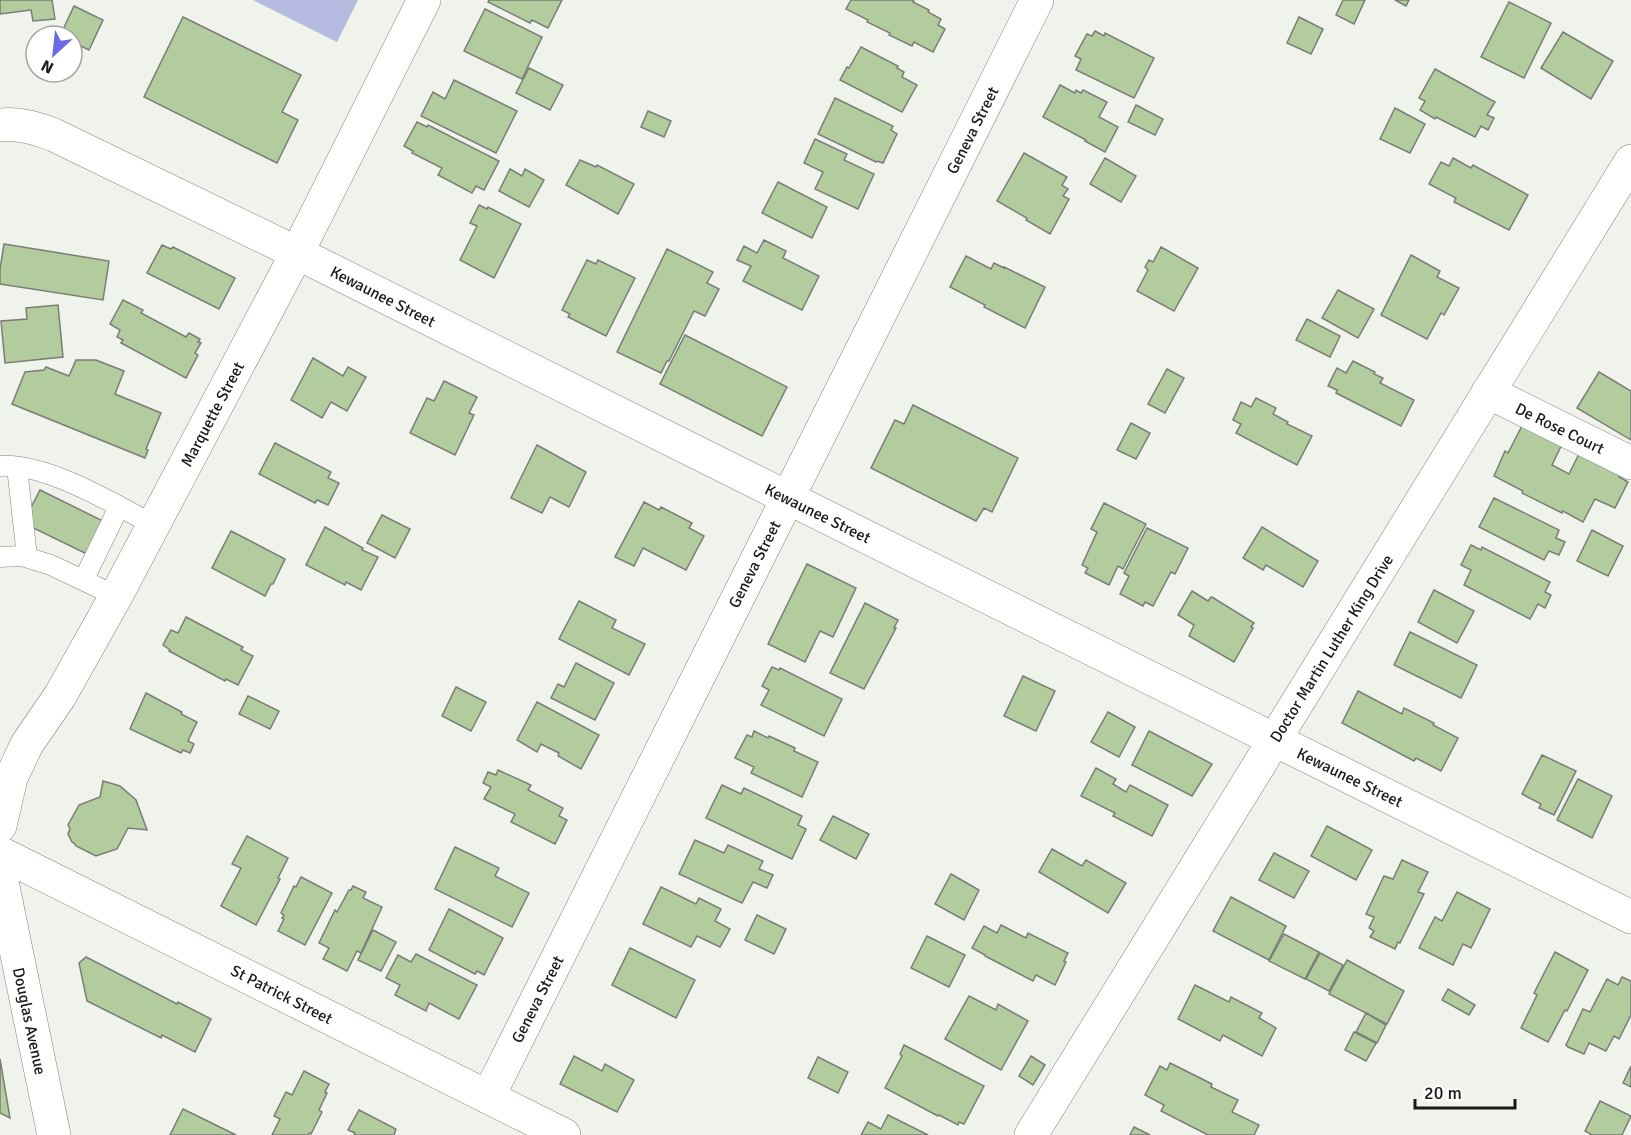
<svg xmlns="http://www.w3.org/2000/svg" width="1631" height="1135" font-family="Signika,sans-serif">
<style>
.green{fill:#b6bbe2}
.building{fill:#b2cc9d;stroke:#7a7d77;stroke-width:1.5}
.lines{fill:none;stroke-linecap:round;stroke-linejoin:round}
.service-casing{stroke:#81857e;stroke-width:21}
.minor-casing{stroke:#81857e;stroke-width:34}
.tertiary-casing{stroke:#81857e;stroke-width:34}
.primary-casing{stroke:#81857e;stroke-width:34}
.service{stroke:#fff;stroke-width:20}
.minor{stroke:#fff;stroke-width:33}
.tertiary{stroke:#fff;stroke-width:33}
.primary{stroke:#fff;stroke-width:33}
.labels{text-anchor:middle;stroke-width:5;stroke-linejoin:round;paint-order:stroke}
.street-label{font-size:16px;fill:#181a17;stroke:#fff}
</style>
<rect width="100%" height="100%" fill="#eff3ec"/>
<path class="green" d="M253 0H358L337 42Z"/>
<g class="building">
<path d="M0 0H52L55 19 33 21 31 10 0 14Z"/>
<path d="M489 0H562L548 28 532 20 530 23 488 2Z"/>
<path d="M851 0H914L913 2 929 10 928 12 941 19 938 25 945 29 933 52 914 42 912 46 889 35 890 33 867 22 868 20 846 9Z"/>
<path d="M1343 0H1365L1354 24 1336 15Z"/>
<path d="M1395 0H1409L1406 6Z"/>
<path d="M1509 2 1551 23 1524 78 1481 57Z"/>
<path d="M74 6 103 20 89 50 72 42V36H60Z"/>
<path d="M485 9 542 37 522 79 464 51Z"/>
<path d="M183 17 301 75 282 112 298 120 277 163 144 97Z"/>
<path d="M1299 17 1323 29 1311 54 1287 43Z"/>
<path d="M1095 31 1104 36 1105 33 1154 58 1134 98 1076 70 1081 59 1075 56 1087 34 1092 36Z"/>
<path d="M1563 32 1613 61 1591 99 1541 68Z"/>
<path d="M861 47 898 66 897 68 904 72 902 77 917 85 902 112 840 80 847 67 849 68Z"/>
<path d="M529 68 563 85 550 110 516 93Z"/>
<path d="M1435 69 1495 102 1487 115 1494 118 1488 130 1481 126 1475 137 1436 117 1435 119 1420 110 1425 101 1419 98Z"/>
<path d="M454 80 517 111 496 153 421 116 433 92 445 99Z"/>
<path d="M1060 85 1075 93 1076 90 1081 93 1083 90 1107 102 1099 117 1118 127 1105 152 1085 141 1086 140 1043 117Z"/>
<path d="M835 98 893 126 891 130 897 134 883 163 877 161 876 162 818 134Z"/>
<path d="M1136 105 1163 119 1155 135 1128 122Z"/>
<path d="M1395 108 1425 124 1410 153 1380 139Z"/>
<path d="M648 111 671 121 664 137 641 127Z"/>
<path d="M417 122 427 127 428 125 499 161 484 190 476 186 472 193 438 175 442 168 412 153 413 151 404 146Z"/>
<path d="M815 139 847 154 844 160 874 174 858 209 815 189 823 172 804 163Z"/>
<path d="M1024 153 1067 177 1062 185 1068 189 1063 196 1069 199 1050 234 1026 220 1027 218 997 201Z"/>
<path d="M1105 158 1136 176 1121 202 1090 184Z"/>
<path d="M1453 158 1471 168 1473 165 1528 195 1509 230 1454 202 1456 198 1429 184 1441 162 1449 166Z"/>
<path d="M580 160 596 167 597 165 634 184 618 214 566 185Z"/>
<path d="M510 169 522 176 525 169 544 180 529 207 499 191Z"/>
<path d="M778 182 827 207 812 238 762 213Z"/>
<path d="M479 205 487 209 488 207 521 224 494 278 460 260 477 226 470 223Z"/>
<path d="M764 240 786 251 783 258 819 276 802 310 743 281 751 266 737 260 744 246 757 253Z"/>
<path d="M4 244 109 261 103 300 0 284V269Z"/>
<path d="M162 245 171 249 173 247 235 278 219 309 147 273Z"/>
<path d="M1161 247 1198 268 1174 311 1137 291 1148 270 1145 267 1149 260 1153 262Z"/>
<path d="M667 249 713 272 707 283 719 289 705 316 694 311 669 361H667L661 373 617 352Z"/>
<path d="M1411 255 1440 271 1437 277 1459 288 1444 315 1441 313 1427 339 1381 315Z"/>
<path d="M966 256 991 269 994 263 1004 268V267L1045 287 1025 328 984 307 985 305 950 287Z"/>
<path d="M587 260 596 264 598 260 635 278 606 336 568 317 570 314 562 310Z"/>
<path d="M1338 290 1374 309 1358 338 1322 318Z"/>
<path d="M123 300 143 310 141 313 186 337 189 333 200 339 198 342 201 343 195 353 198 355 186 378 121 343 123 340 117 337 120 330 110 324Z"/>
<path d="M58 305 63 357 5 363 1 321 27 319 26 308Z"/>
<path d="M1307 319 1340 336 1330 357 1296 340Z"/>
<path d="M685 335 787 387 762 436 660 384Z"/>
<path d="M313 358 343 376 348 367 366 377 347 411 331 402 322 418 291 400Z"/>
<path d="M76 360H96L124 371 115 394 161 413 146 449 148 450 145 458 12 404 25 372 44 370 46 367 69 376Z"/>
<path d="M1353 361 1375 372 1374 374 1383 378 1380 383 1414 400 1401 426 1336 393 1337 390 1328 386 1337 368 1346 373Z"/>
<path d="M1167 369 1184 378 1165 413 1148 404Z"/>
<path d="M1599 372 1631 391V440L1577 408Z"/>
<path d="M444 381 477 397 469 413 474 415 455 455 410 433 427 398 434 401Z"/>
<path d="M1256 398 1276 408 1273 414 1288 422 1287 424 1312 436 1297 465 1236 433 1241 424 1233 420 1241 402 1251 407Z"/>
<path d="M913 405 1018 458 992 512 984 508 976 521 871 468 895 420 904 424Z"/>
<path d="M1525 420 1564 440 1552 465 1569 474 1581 450 1622 470 1619 477 1628 482 1615 508 1595 499 1583 522 1563 511 1562 513 1522 493 1523 491 1494 476 1505 451 1508 453Z"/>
<path d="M1131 423 1150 433 1136 459 1117 450Z"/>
<path d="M275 443 331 472 328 478 339 483 328 505 317 500 315 503 259 474Z"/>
<path d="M537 445 586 472 569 507 550 497 542 513 511 498Z"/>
<path d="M40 490 107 523 91 556 23 523Z"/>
<path d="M1494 498 1559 530 1556 538 1565 542 1559 555 1549 551 1544 560 1479 527Z"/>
<path d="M644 502 659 510 661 507 692 523 689 528 704 536 686 570 643 548 634 566 615 557Z"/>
<path d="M1104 503 1146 524 1123 569 1118 566 1109 585 1085 573 1088 568 1082 565 1097 532 1091 529Z"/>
<path d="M382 515 410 529 395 558 367 543Z"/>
<path d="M325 527 363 548 362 550 378 557 361 590 346 582 345 585 306 565Z"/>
<path d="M1262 527 1318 561 1303 587 1266 565 1263 570 1243 558Z"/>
<path d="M1147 528 1188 548 1175 574 1171 572 1153 606 1145 602 1143 606 1120 594 1129 576 1124 573Z"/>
<path d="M1592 530 1623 546 1608 576 1577 561Z"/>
<path d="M231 531 285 559 273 584H271L265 596 212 568Z"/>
<path d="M1471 545 1481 550 1482 547 1550 582 1545 592 1551 595 1545 608 1538 604 1530 619 1464 585 1471 570 1461 565Z"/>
<path d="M807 564 856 588 833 637 820 631 805 662 768 644Z"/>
<path d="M1434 590 1474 611 1457 643 1418 622Z"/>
<path d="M1192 591 1208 601 1211 597H1212L1254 623 1251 627 1253 628 1234 662 1189 636 1194 625 1178 615Z"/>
<path d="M579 601 616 620 612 628 645 644 629 675 559 639Z"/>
<path d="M865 603 898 620 894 628H896L864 689 830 673Z"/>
<path d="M186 617 243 647 241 650 253 656 238 685 226 679 225 681 169 651 170 650 163 645 171 630 178 633Z"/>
<path d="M1410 632 1477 665 1461 698 1394 665Z"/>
<path d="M576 663 614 683 595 720 551 698 558 684 564 687Z"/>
<path d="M772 667 779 670 780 668 842 699 824 736 761 705 769 690 762 686Z"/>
<path d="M1023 676 1055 691 1036 731 1004 716Z"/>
<path d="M456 687 486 702 471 731 442 716Z"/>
<path d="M1358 691 1402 714 1404 708 1434 723 1433 725 1458 738 1441 771 1416 758 1414 761 1342 723Z"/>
<path d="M146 693 182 712 181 714 197 722 188 741 194 744 190 753 183 750 181 753 130 729Z"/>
<path d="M248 696 279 711 270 729 239 714Z"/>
<path d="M537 702 599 735 581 769 558 756 559 753 541 744 537 752 517 740Z"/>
<path d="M1108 712 1135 727 1119 757 1091 742Z"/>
<path d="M754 731 768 738 769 736 795 748 794 751 818 762 802 797 751 773 754 767 735 758 747 735 752 737Z"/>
<path d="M1149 731 1212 764 1192 796 1132 765Z"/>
<path d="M1542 755 1576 771 1554 815 1539 808 1541 804 1522 794Z"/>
<path d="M1096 768 1116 779 1113 784 1126 792 1130 785 1168 805 1152 836 1113 816 1115 813 1081 796Z"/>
<path d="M498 770 531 785 528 790 563 808 559 816 567 820 555 844 511 822 515 814 484 799 491 787 483 783 488 772 496 775Z"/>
<path d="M1578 779 1612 796 1592 838 1557 820Z"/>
<path d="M103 781 120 786 136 800 147 830 128 828 117 849 96 856 76 846 74 843 72 842 68 834 70 829 68 825 79 805 100 797Z"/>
<path d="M722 785 741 794 744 788 802 816 798 825 806 829 792 859 706 818Z"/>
<path d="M833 816 869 834 856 859 820 840Z"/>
<path d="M1327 826 1372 850 1356 880 1311 856Z"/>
<path d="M247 836 288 858 278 878 280 879 256 925 221 906 241 868 232 864Z"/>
<path d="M695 840 724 853 728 845 763 861 759 869 773 875 767 888 753 882 742 903 679 874Z"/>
<path d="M455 847 499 868 495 876 529 893 512 927 435 889Z"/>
<path d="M1052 849 1082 866 1086 860 1126 883 1108 913 1039 872Z"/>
<path d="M1274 853 1309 871 1294 898 1259 880Z"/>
<path d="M1402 860 1428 872 1418 892 1424 894 1400 943 1398 942 1395 949 1370 937 1374 931 1369 928 1374 917 1366 914 1384 876 1393 879Z"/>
<path d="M951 874 979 890 964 920 935 904Z"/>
<path d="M301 877 332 893 305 945 278 931 284 919 282 918 284 915 281 913 294 886 296 887Z"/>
<path d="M353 886 366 892 363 898 382 907 361 953 357 951 347 971 323 959 329 948 319 943 335 910 337 912 349 890H351Z"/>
<path d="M661 887 696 904 699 898 721 909 715 921 730 929 720 947 697 936 691 947 643 924Z"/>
<path d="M1457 892 1490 909 1471 948 1463 944 1453 965 1419 948 1435 917 1442 921Z"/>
<path d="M1231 897 1286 926 1269 960 1213 931Z"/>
<path d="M449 909 503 938 484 975 477 971 475 974 429 950Z"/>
<path d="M757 915 786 929 774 954 745 940Z"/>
<path d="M1001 925 1026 938 1028 933 1068 953 1064 961 1066 962 1055 985 1036 975 1033 981 985 956V955L972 948 984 926 997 933Z"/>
<path d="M373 930 396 942 381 971 358 960Z"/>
<path d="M1284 934 1319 952 1305 979 1269 961Z"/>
<path d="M927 936 965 955 949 987 911 968Z"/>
<path d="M630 948 695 980 676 1018 612 985Z"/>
<path d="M1555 952 1588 970 1567 1011 1565 1010 1548 1042 1521 1028 1537 995 1534 993Z"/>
<path d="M1320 953 1343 965 1329 991 1306 979Z"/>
<path d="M416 954 477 985 459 1019 429 1003 426 1011 395 995 400 985 386 978 398 955 411 962Z"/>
<path d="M86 957 177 1004 178 1002 211 1019 195 1052 162 1035 161 1038 87 1001 79 963Z"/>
<path d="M1347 960 1404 991 1387 1024 1329 994Z"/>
<path d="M1622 977 1631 981V1015L1619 1039 1614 1036 1606 1051 1589 1043 1584 1054 1568 1047 1566 1045 1583 1009 1590 1012 1607 979 1618 985Z"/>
<path d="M1195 985 1229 1002 1231 997 1262 1013 1259 1018 1276 1028 1262 1056 1223 1035 1220 1041 1178 1019Z"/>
<path d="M1448 989 1475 1005 1469 1015 1442 1000Z"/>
<path d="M969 996 996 1010 998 1004 1028 1021 1001 1070 945 1039Z"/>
<path d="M1366 1013 1386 1025 1377 1043 1356 1032Z"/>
<path d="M1354 1032 1376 1043 1366 1061 1345 1050Z"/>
<path d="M904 1045 984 1086 964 1124 959 1122 958 1125 939 1115 938 1116 885 1088 902 1056 900 1054Z"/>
<path d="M574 1056 602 1071 605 1064 634 1080 617 1112 560 1084Z"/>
<path d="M1031 1056 1045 1065 1033 1085 1019 1076Z"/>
<path d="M818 1057 848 1072 838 1093 808 1078Z"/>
<path d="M0 1059 10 1118 0 1113Z"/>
<path d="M1170 1063 1212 1084 1211 1087 1238 1100 1232 1112 1259 1125 1254 1135H1208L1161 1111 1164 1105 1145 1095 1160 1066 1167 1070Z"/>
<path d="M1631 1066V1087L1623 1083Z"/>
<path d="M304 1071 329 1084 325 1092 327 1093 319 1110 322 1112 311 1134 309 1133 308 1135H272L280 1119 274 1116 286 1092 292 1095Z"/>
<path d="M1600 1101 1631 1116 1622 1135H1592L1585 1131Z"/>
<path d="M183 1109 236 1135H170Z"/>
<path d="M359 1110 396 1129 394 1135H354L355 1133 348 1130Z"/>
<path d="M888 1115 928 1135H861L868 1122 881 1129Z"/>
<path d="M1134 1127 1150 1135H1130Z"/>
</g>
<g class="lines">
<defs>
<g id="service">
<path d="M0 466C47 463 112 503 154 525"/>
<path d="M17 467 27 557"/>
<path d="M0 557 22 556 51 565 116 596"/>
<path d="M84 579 119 507"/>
</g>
<g id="minor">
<path d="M0 125C19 123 36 128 54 135L297 253 748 478 1631 917"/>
<path d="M1488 392 1631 463"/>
<path d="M0 853 564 1135"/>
<path d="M488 1097 1037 0"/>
</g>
<g id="tertiary">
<path d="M0 826 11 778 27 744 60 696 116 596 297 253 424 0"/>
<path d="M1031 1135 1631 161"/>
</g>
<path id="primary" d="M0 872 54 1135"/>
</defs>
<use href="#service" class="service-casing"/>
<use href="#minor" class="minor-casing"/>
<use href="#tertiary" class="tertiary-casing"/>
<use href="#primary" class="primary-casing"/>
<use href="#service" class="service"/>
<use href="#minor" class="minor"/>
<use href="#tertiary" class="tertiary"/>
<use href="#primary" class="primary"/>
</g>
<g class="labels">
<g class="street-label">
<text transform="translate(972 130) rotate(-63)" y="6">Geneva Street</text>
<text transform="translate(383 296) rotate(27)" y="6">Kewaunee Street</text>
<text transform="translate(212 414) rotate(-62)" y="6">Marquette Street</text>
<text transform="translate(1560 428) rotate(26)" y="6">De Rose Court</text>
<text transform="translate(818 513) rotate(26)" y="6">Kewaunee Street</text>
<text transform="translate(754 564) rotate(-63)" y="6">Geneva Street</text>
<text transform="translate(1331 648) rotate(-58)" y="6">Doctor Martin Luther King Drive</text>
<text transform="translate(1350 777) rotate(26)" y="6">Kewaunee Street</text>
<text transform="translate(282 994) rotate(27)" y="6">St Patrick Street</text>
<text transform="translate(537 999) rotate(-63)" y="6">Geneva Street</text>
<text transform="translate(30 1021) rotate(78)" y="6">Douglas Avenue</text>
</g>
</g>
<g transform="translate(54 54) rotate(207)"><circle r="28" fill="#ffffff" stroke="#a3a3a2" stroke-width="1.5"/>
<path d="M0-4.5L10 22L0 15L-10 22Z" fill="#6b6be5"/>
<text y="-9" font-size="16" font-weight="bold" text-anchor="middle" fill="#181a17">N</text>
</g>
<path d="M1415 1099v9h100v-9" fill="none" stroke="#181a17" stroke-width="3"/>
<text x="1424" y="1099" font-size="18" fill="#181a17" stroke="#ffffff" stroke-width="4.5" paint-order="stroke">20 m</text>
</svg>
